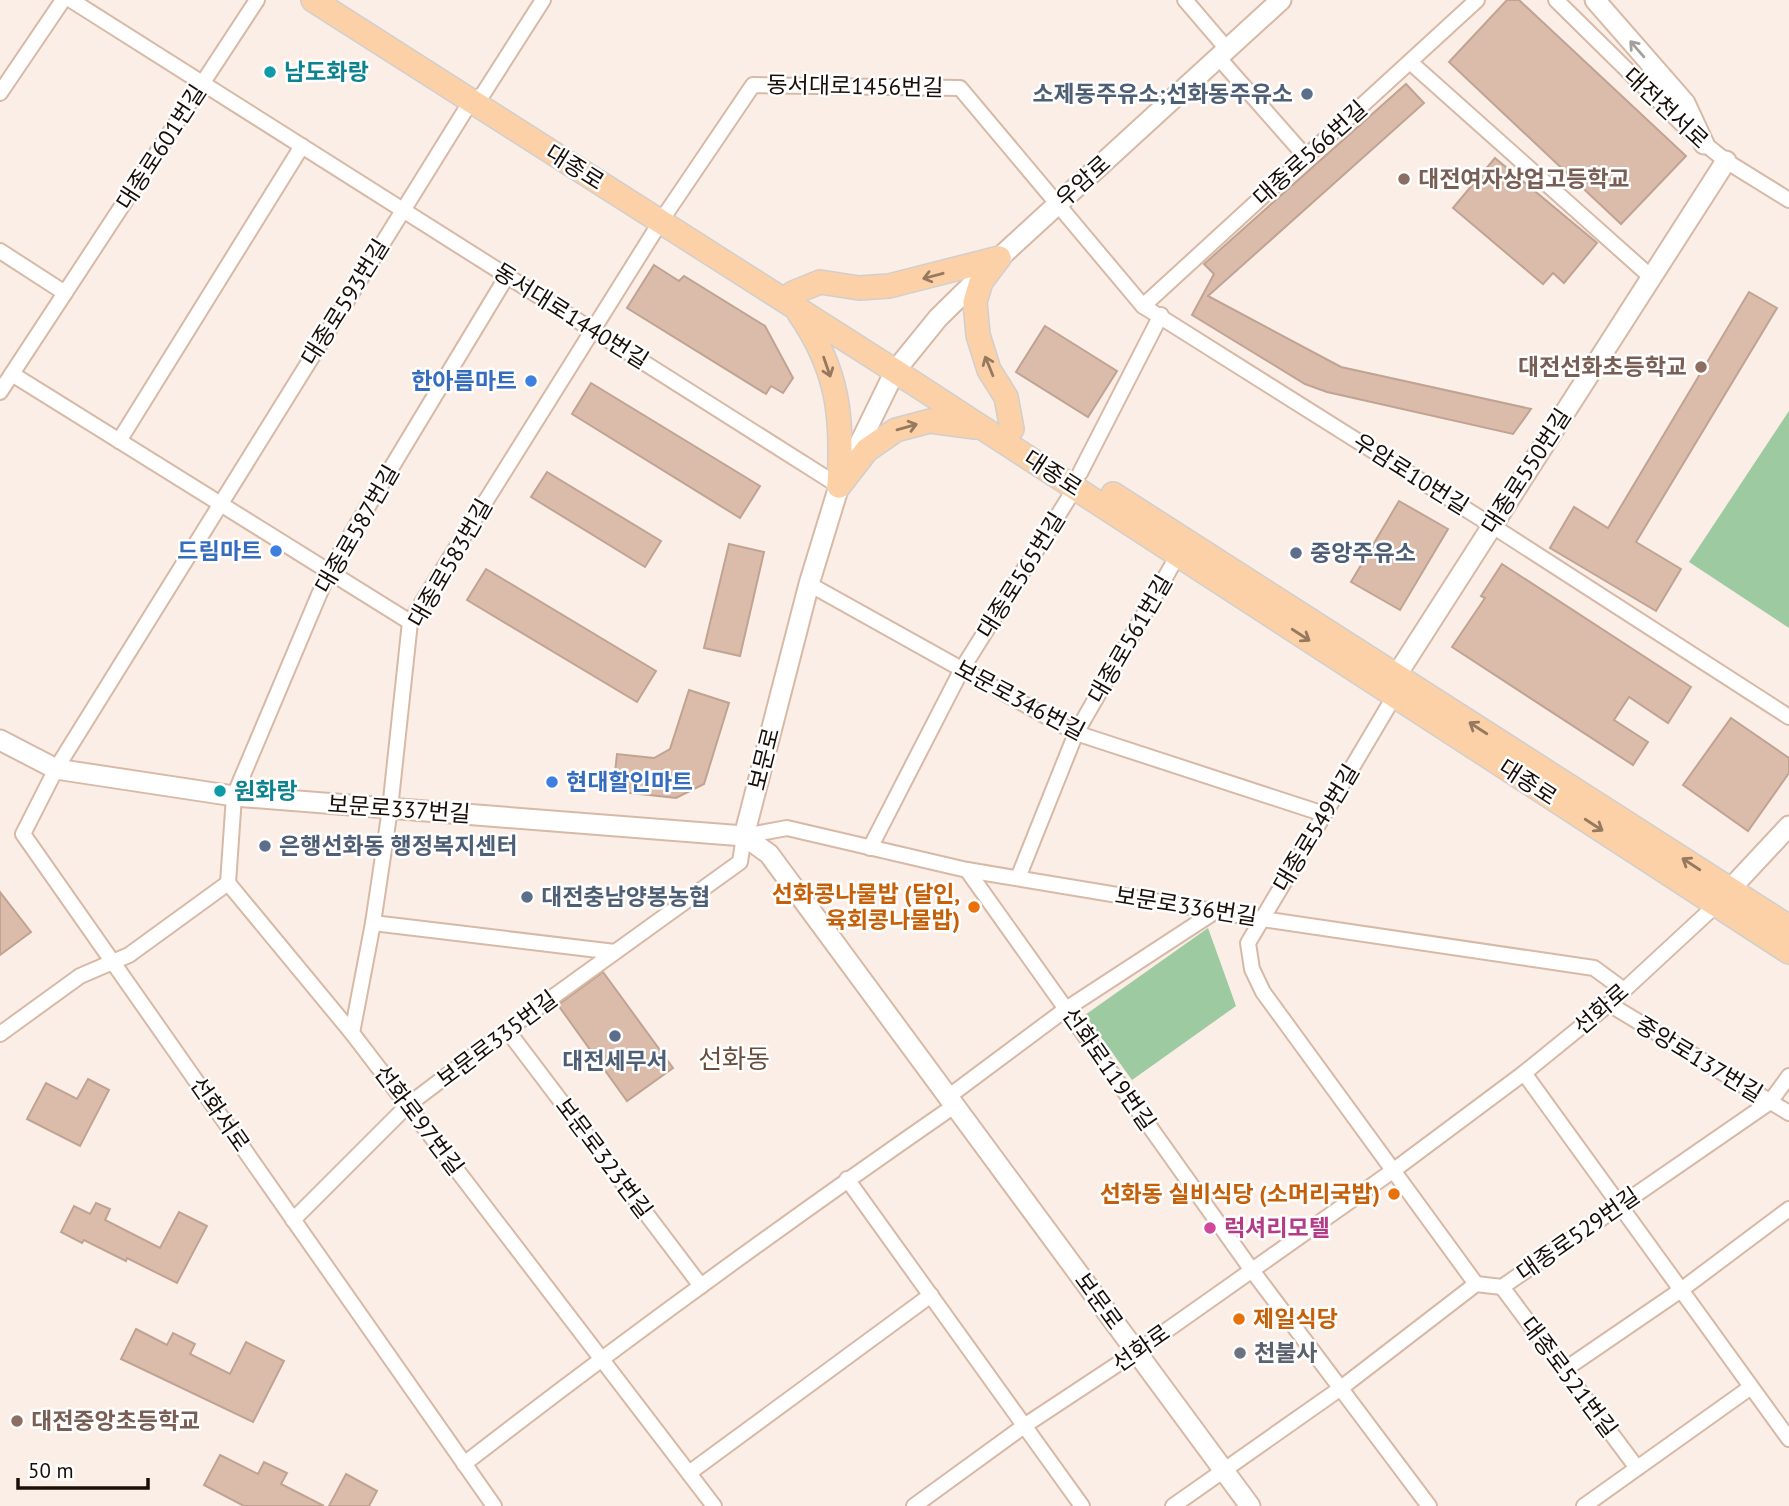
<svg xmlns="http://www.w3.org/2000/svg" width="1789" height="1506" font-family="'PT Sans','Noto Sans KR',sans-serif">
<style>
.green{fill:#9dcaa1}
.building{fill:#dbbcaa;stroke:#c1a392;stroke-width:2}
.lines{fill:none;stroke-linecap:round;stroke-linejoin:round}
.street-casing{stroke:#d7b9a6;stroke-width:18}
.secondary-casing{stroke:#d7b9a6;stroke-width:23}
.primary-casing{stroke:#d1cfce;stroke-width:26}
.street{stroke:#fff;stroke-width:14}
.secondary{stroke:#fff;stroke-width:19}
.primary{stroke:#fcd1a7;stroke-width:23}
.oneway{stroke:#a39f9c}
.oneway2{stroke:#96795f}
.culture-dot{fill:#0f9aa8;stroke:#fff;stroke-width:2.5}
.service-dot{fill:#5c6f8a;stroke:#fff;stroke-width:2.5}
.education-dot{fill:#8d6e63;stroke:#fff;stroke-width:2.5}
.shop-dot{fill:#3f7fe0;stroke:#fff;stroke-width:2.5}
.food-dot{fill:#e8710a;stroke:#fff;stroke-width:2.5}
.hotel-dot{fill:#d1479c;stroke:#fff;stroke-width:2.5}
.worship-dot{fill:#6b7280;stroke:#fff;stroke-width:2.5}
.labels{text-anchor:middle;stroke-width:5;stroke-linejoin:round;paint-order:stroke}
.culture-label{font-size:23px;font-weight:bold;fill:#0d838f;stroke:#fff;text-anchor:start}
.street-label{font-size:23px;fill:#190e08;stroke:#fff}
.service-label{font-size:23px;font-weight:bold;fill:#4e5e75;stroke:#fff;text-anchor:start}
.education-label{font-size:23px;font-weight:bold;fill:#785e54;stroke:#fff;text-anchor:start}
.shop-label{font-size:23px;font-weight:bold;fill:#366cbe;stroke:#fff;text-anchor:end}
.food-label{font-size:23px;font-weight:bold;fill:#c56008;stroke:#fff;text-anchor:end}
.hotel-label{font-size:23px;font-weight:bold;fill:#b23c85;stroke:#fff;text-anchor:start}
.worship-label{font-size:23px;font-weight:bold;fill:#5b616d;stroke:#fff;text-anchor:start}
.quarter-label{font-size:26px;fill:#694e3e;stroke:#fff}
</style>
<rect width="100%" height="100%" fill="#faeee6"/>
<g class="green">
<path d="M1789 411V628L1689 562Z"/>
<path d="M1208 928 1236 1006 1132 1080 1085 1015Z"/>
</g>
<g class="building">
<path d="M1507 0H1519L1686 156 1621 224 1449 62Z"/>
<path d="M1406 84 1424 103 1208 296 1341 367 1531 409 1513 434 1327 392 1305 384 1192 315 1214 274 1204 264Z"/>
<path d="M1495 158 1597 243 1564 283 1553 273 1543 284 1453 208Z"/>
<path d="M654 265 679 281 684 276 765 326 793 378 783 393 771 386 766 394 627 308Z"/>
<path d="M1749 292 1777 308 1636 542 1681 569 1656 611 1550 548 1574 507 1608 528Z"/>
<path d="M1045 326 1117 371 1088 417 1016 372Z"/>
<path d="M591 383 760 486 740 518 572 414Z"/>
<path d="M547 472 661 541 645 567 531 497Z"/>
<path d="M1399 501 1448 529 1400 610 1351 582Z"/>
<path d="M729 544 764 552 740 656 704 648Z"/>
<path d="M1502 564 1691 687 1668 723 1629 697 1614 720 1648 742 1633 765 1452 647 1485 598 1481 596Z"/>
<path d="M486 569 656 671 637 702 467 600Z"/>
<path d="M689 690 729 703 704 784 676 798 613 791 617 754 654 758 670 749Z"/>
<path d="M1731 718 1789 758V773L1748 831 1683 785Z"/>
<path d="M0 892 31 932 0 955Z"/>
<path d="M603 972 673 1068 627 1101 558 1005Z"/>
<path d="M88 1079 109 1090 80 1146 27 1119 46 1083 77 1099Z"/>
<path d="M96 1203 110 1209 105 1220 160 1248 179 1212 207 1226 177 1283 127 1258 126 1261 84 1240 82 1243 61 1232 74 1206 90 1214Z"/>
<path d="M136 1329 167 1345 173 1333 195 1344 190 1354 230 1374 246 1342 284 1361 253 1422 121 1359Z"/>
<path d="M220 1455 258 1474 264 1462 287 1473 281 1484 324 1506H244L204 1485Z"/>
<path d="M346 1474 377 1491 369 1506H329Z"/>
</g>
<g class="lines">
<defs>
<g id="street">
<path d="M71 0 839 486"/>
<path d="M1185 0 1227 49"/>
<path d="M1556 0 1689 131 1726 161 1789 200"/>
<path d="M1218 57 1306 157"/>
<path d="M1410 62 1651 277"/>
<path d="M0 93 63 0"/>
<path d="M667 212 753 85 960 88 1143 306 1491 525 1789 717"/>
<path d="M0 251 65 293"/>
<path d="M1143 306 1477 0"/>
<path d="M12 374 410 622"/>
<path d="M0 392 257 0"/>
<path d="M119 441 302 146"/>
<path d="M1080 473 1161 315"/>
<path d="M809 584 1076 733 1324 814"/>
<path d="M1395 695 1248 943 1252 969 1263 992 1476 1284"/>
<path d="M870 848 962 669 1075 488"/>
<path d="M967 870 1251 1269 1429 1506"/>
<path d="M1018 878 1076 733 1178 555"/>
<path d="M228 883 352 1033 714 1506"/>
<path d="M228 883 234 796 329 571 507 276"/>
<path d="M373 923 615 952"/>
<path d="M1609 1004 1789 1113"/>
<path d="M507 1030 701 1286"/>
<path d="M352 1033 373 923 390 809 410 622 661 221"/>
<path d="M0 1034 80 976 129 955 228 883"/>
<path d="M1524 1073 1789 1439"/>
<path d="M948 1097 1066 1009 1216 911"/>
<path d="M847 1179 1082 1506"/>
<path d="M293 1220 408 1105 507 1030 740 862 744 836 787 828 967 870 1262 919 1594 968 1624 990"/>
<path d="M1502 1287 1637 1468"/>
<path d="M1564 1370 1681 1290 1789 1209"/>
<path d="M464 1464C624 1340 788 1221 954 1106"/>
<path d="M689 1473 931 1295"/>
<path d="M494 1506 23 834 56 769 471 101 483 94 543 0"/>
<path d="M914 1506 1024 1426 1136 1352 1394 1170 1524 1073 1609 1004 1716 905"/>
<path d="M1173 1506 1341 1388 1476 1284 1502 1287 1770 1102 1789 1076"/>
<path d="M1584 1506 1751 1387"/>
</g>
<g id="secondary">
<path d="M1595 0 1685 103 1704 144"/>
<path d="M1396 676 1726 161"/>
<path d="M0 740 56 769 234 796 744 836"/>
<path d="M744 836 809 584 839 486 895 371 938 318 999 258 1281 0"/>
<path d="M744 836 769 854 1250 1506"/>
<path d="M1720 900 1789 826"/>
</g>
<g id="primary">
<path d="M313 0 895 371 1789 952"/>
<path d="M999 258 981 282 975 302 978 335 989 370 1006 397 1012 429"/>
<path d="M793 293 820 282 859 288 889 286 999 258"/>
<path d="M799 313C839 371 843 418 839 486"/>
<path d="M839 486 867 450 896 430 930 421 975 427"/>
<path d="M1113 494 1789 927"/>
</g>
</defs>
<use href="#street" class="street-casing"/>
<use href="#secondary" class="secondary-casing"/>
<use href="#primary" class="primary-casing"/>
<use href="#street" class="street"/>
<use href="#secondary" class="secondary"/>
<use href="#primary" class="primary"/>
</g>
<defs><path id="oneway-shaft" d="M-6 0H5M1.5-3L5.5 0L1.5 3" fill="none" stroke-width="1.6" stroke-linecap="round" stroke-linejoin="round" transform="scale(1.75)"/></defs>
<use class="oneway" href="#oneway-shaft" transform="translate(1637 49) rotate(-131)"/>
<g class="oneway2">
<use href="#oneway-shaft" transform="translate(933 276) rotate(165)"/>
<use href="#oneway-shaft" transform="translate(989 366) rotate(-112)"/>
<use href="#oneway-shaft" transform="translate(827 367) rotate(71)"/>
<use href="#oneway-shaft" transform="translate(907 427) rotate(-16)"/>
<use href="#oneway-shaft" transform="translate(1301 635) rotate(33)"/>
<use href="#oneway-shaft" transform="translate(1478 728) rotate(-147)"/>
<use href="#oneway-shaft" transform="translate(1594 825) rotate(33)"/>
<use href="#oneway-shaft" transform="translate(1691 864) rotate(-147)"/>
</g>
<g class="culture-dot">
<circle cx="270" cy="72" r="7"/>
<circle cx="220" cy="791" r="7"/>
</g>
<g class="service-dot">
<circle cx="1307" cy="94" r="7"/>
<circle cx="1296" cy="553" r="7"/>
<circle cx="265" cy="846" r="7"/>
<circle cx="527" cy="897" r="7"/>
<circle cx="615" cy="1036" r="7"/>
</g>
<g class="education-dot">
<circle cx="1404" cy="179" r="7"/>
<circle cx="1701" cy="367" r="7"/>
<circle cx="17" cy="1421" r="7"/>
</g>
<g class="shop-dot">
<circle cx="531" cy="381" r="7"/>
<circle cx="276" cy="551" r="7"/>
<circle cx="552" cy="782" r="7"/>
</g>
<g class="food-dot">
<circle cx="974" cy="907" r="7"/>
<circle cx="1394" cy="1194" r="7"/>
<circle cx="1239" cy="1319" r="7"/>
</g>
<circle class="hotel-dot" cx="1210" cy="1228" r="7"/>
<circle class="worship-dot" cx="1240" cy="1353" r="7"/>
<g class="labels">
<g class="culture-label">
<text x="284" y="80">남도화랑</text>
<text x="234" y="799">원화랑</text>
</g>
<g class="street-label">
<text transform="translate(855 86) rotate(1)" y="8">동서대로1456번길</text>
<text transform="translate(1666 108) rotate(43)" y="8">대전천서로</text>
<text transform="translate(161 147) rotate(-57)" y="8">대종로601번길</text>
<text transform="translate(1310 153) rotate(-42)" y="8">대종로566번길</text>
<text transform="translate(575 167) rotate(32)" y="8">대종로</text>
<text transform="translate(1083 181) rotate(-42)" y="8">우암로</text>
<text transform="translate(345 302) rotate(-58)" y="8">대종로593번길</text>
<text transform="translate(571 316) rotate(32)" y="8">동서대로1440번길</text>
<text transform="translate(1526 471) rotate(-57)" y="8">대종로550번길</text>
<text transform="translate(1053 473) rotate(33)" y="8">대종로</text>
<text transform="translate(1411 474) rotate(32)" y="8">우암로10번길</text>
<text transform="translate(357 529) rotate(-60)" y="8">대종로587번길</text>
<text transform="translate(450 563) rotate(-60)" y="8">대종로583번길</text>
<text transform="translate(1021 575) rotate(-58)" y="8">대종로565번길</text>
<text transform="translate(1130 639) rotate(-60)" y="8">대종로561번길</text>
<text transform="translate(1020 700) rotate(28)" y="8">보문로346번길</text>
<text transform="translate(764 759) rotate(-76)" y="8">보문로</text>
<text transform="translate(1528 782) rotate(33)" y="8">대종로</text>
<text transform="translate(399 809) rotate(4)" y="8">보문로337번길</text>
<text transform="translate(1316 828) rotate(-59)" y="8">대종로549번길</text>
<text transform="translate(1186 906) rotate(9)" y="8">보문로336번길</text>
<text transform="translate(1601 1009) rotate(-41)" y="8">선화로</text>
<text transform="translate(497 1039) rotate(-37)" y="8">보문로335번길</text>
<text transform="translate(1699 1059) rotate(31)" y="8">중앙로137번길</text>
<text transform="translate(1109 1069) rotate(55)" y="8">선화로119번길</text>
<text transform="translate(220 1114) rotate(55)" y="8">선화서로</text>
<text transform="translate(419 1120) rotate(53)" y="8">선화로97번길</text>
<text transform="translate(604 1158) rotate(53)" y="8">보문로323번길</text>
<text transform="translate(1578 1234) rotate(-35)" y="8">대종로529번길</text>
<text transform="translate(1099 1301) rotate(54)" y="8">보문로</text>
<text transform="translate(1141 1348) rotate(-35)" y="8">선화로</text>
<text transform="translate(1569 1377) rotate(53)" y="8">대종로521번길</text>
</g>
<g class="service-label">
<text x="1293" y="102" text-anchor="end">소제동주유소;선화동주유소</text>
<text x="1310" y="561">중앙주유소</text>
<text x="279" y="854">은행선화동 행정복지센터</text>
<text x="541" y="905">대전충남양봉농협</text>
<text x="615" y="1069" text-anchor="middle">대전세무서</text>
</g>
<g class="education-label">
<text x="1418" y="187">대전여자상업고등학교</text>
<text x="1687" y="375" text-anchor="end">대전선화초등학교</text>
<text x="31" y="1429">대전중앙초등학교</text>
</g>
<g class="shop-label">
<text x="517" y="389">한아름마트</text>
<text x="262" y="559">드림마트</text>
<text x="566" y="790" text-anchor="start">현대할인마트</text>
</g>
<g class="food-label">
<text x="960" y="902">선화콩나물밥 (달인,<tspan x="960" dy="26">육회콩나물밥)</tspan></text>
<text x="1380" y="1202">선화동 실비식당 (소머리국밥)</text>
<text x="1253" y="1327" text-anchor="start">제일식당</text>
</g>
<g class="hotel-label">
<text x="1224" y="1236">럭셔리모텔</text>
</g>
<g class="worship-label">
<text x="1254" y="1361">천불사</text>
</g>
<g class="quarter-label">
<text x="734" y="1068">선화동</text>
</g>
</g>
<path d="M18 1478v10h130v-10" fill="none" stroke="#190e08" stroke-width="3.5"/>
<text x="28" y="1478" font-size="21" fill="#190e08" stroke="#ffffff" stroke-width="5" paint-order="stroke">50 m</text>
</svg>
